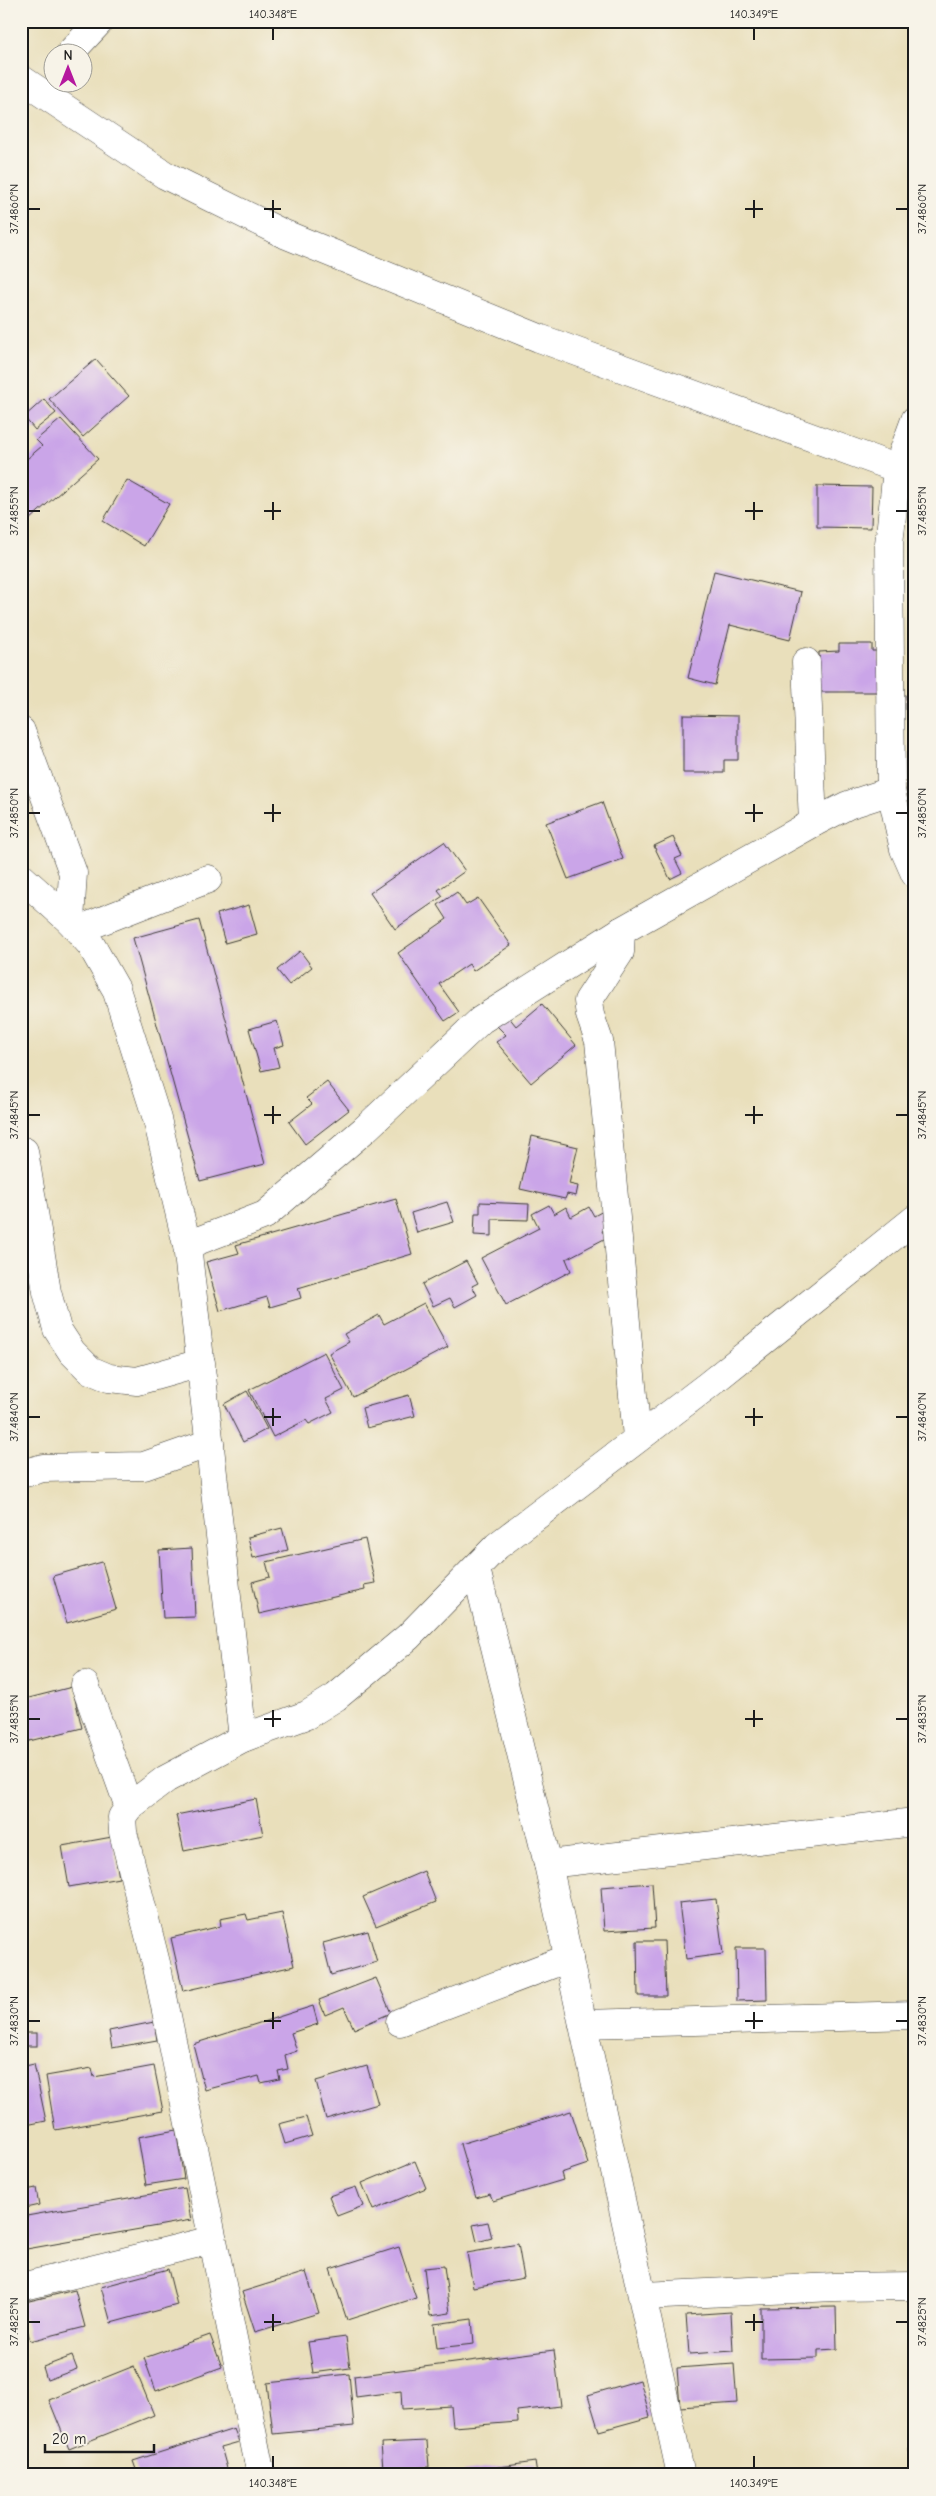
<svg xmlns="http://www.w3.org/2000/svg" width="936" height="2496" font-family="'Comic Neue',sans-serif">
<style>
.building{fill:#caa5e8}
.lines{fill:none;stroke-linecap:round;stroke-linejoin:round}
.minor-casing{stroke:#3b3934;stroke-width:29}
.minor{stroke:#fff;stroke-width:28}
.ticks{fill:none;stroke:#1c1c1c;stroke-width:2}
.neatline{fill:none;stroke:#1c1c1c;stroke-width:2}
.ticks-label{font-size:12px;text-anchor:middle;fill:#1c1c1c}
</style>
<rect width="100%" height="100%" fill="#f7f3e8"/>
<filter id="ink" filterUnits="userSpaceOnUse"><feTurbulence type="fractalNoise" baseFrequency=".02" numOctaves="2"/><feDisplacementMap in="SourceGraphic" scale="10" xChannelSelector="R" yChannelSelector="G"/><feConvolveMatrix kernelMatrix="1 2 1 2 8 2 1 2 1" color-interpolation-filters="sRGB"/></filter>
<filter id="wash" filterUnits="userSpaceOnUse"><feTurbulence type="fractalNoise" baseFrequency=".0096" numOctaves="4" result="noise"/><feDisplacementMap in="SourceGraphic" scale="20" xChannelSelector="R" yChannelSelector="G"/><feGaussianBlur stdDeviation="1.12" result="paint"/><feColorMatrix in="noise" values="0 0 0 0 0 0 0 0 0 0 0 0 0 0 0 0 0 1.4 0 .05"/><feComposite in="paint" operator="in"/></filter>
<g filter="url(#wash)">
<rect width="100%" height="100%" fill="#e9dfbb"/>
<g id="blocks">
<g class="building">
<path d="M96 359 129 396 83 437 49 399Z"/>
<path d="M44 399 56 413 35 430 24 417Z"/>
<path d="M61 419 98 459 21 527V464L42 446 36 440Z"/>
<path d="M127 480 169 504 144 546 103 521Z"/>
<path d="M817 486 872 487 871 528 817 527Z"/>
<path d="M714 571 801 592 790 640 730 625 715 685 688 678Z"/>
<path d="M839 644H872V651H879L880 692H819V652L839 651Z"/>
<path d="M915 694V752H912L906 695Z"/>
<path d="M683 715 738 716V760H724V773H683Z"/>
<path d="M602 802 623 859 568 879 546 823Z"/>
<path d="M673 837 682 856 675 859 682 873 670 879 654 846Z"/>
<path d="M444 842 465 871 438 890 443 896 395 929 370 893Z"/>
<path d="M457 892 466 905 478 898 511 945 473 971 469 964 439 984 459 1012 445 1021 398 953 447 919 438 905Z"/>
<path d="M249 905 257 934 225 943 217 914Z"/>
<path d="M199 920 265 1164 200 1181 133 938Z"/>
<path d="M300 951 312 967 289 985 277 970Z"/>
<path d="M542 1004 576 1045 531 1083 496 1042 506 1035 497 1026 508 1016 516 1026Z"/>
<path d="M277 1021 284 1045 274 1048 279 1067 261 1071 249 1029Z"/>
<path d="M327 1082 349 1110 305 1144 289 1122 312 1104 306 1098Z"/>
<path d="M532 1136 578 1147 569 1184 578 1186 576 1196 567 1194 565 1199 520 1189Z"/>
<path d="M396 1199 412 1254 298 1288 301 1298 270 1307 267 1297 220 1311 206 1262 239 1253 236 1245Z"/>
<path d="M447 1202 454 1222 417 1233 411 1213Z"/>
<path d="M480 1202 529 1204 528 1220 492 1219V1236L474 1235 475 1213H480Z"/>
<path d="M549 1205 554 1214 566 1207 571 1217 589 1207 594 1216 605 1210 612 1225 602 1231 606 1238 566 1259 571 1271 506 1305 481 1258 539 1228 532 1214Z"/>
<path d="M466 1261 478 1283 472 1286 477 1295 455 1307 450 1298 433 1306 422 1284Z"/>
<path d="M424 1303 448 1347 353 1397 329 1353 349 1342 344 1334 379 1315 384 1324Z"/>
<path d="M324 1352 344 1390 326 1399 333 1412 309 1424 306 1420 273 1437 249 1390Z"/>
<path d="M247 1391 267 1429 243 1442 224 1404Z"/>
<path d="M409 1395 415 1416 367 1428 362 1408Z"/>
<path d="M282 1528 288 1550 253 1558 248 1537Z"/>
<path d="M365 1539 375 1583 364 1585 365 1590 259 1614 252 1582 270 1577 266 1562Z"/>
<path d="M192 1548 195 1617 163 1618 159 1550Z"/>
<path d="M102 1562 116 1609 67 1623 53 1576Z"/>
<path d="M72 1687 82 1728 21 1743V1700Z"/>
<path d="M256 1799 263 1835 184 1851 176 1815Z"/>
<path d="M112 1837 119 1878 69 1887 62 1846Z"/>
<path d="M424 1871 436 1902 376 1926 363 1897Z"/>
<path d="M652 1883 655 1928 604 1931 601 1887Z"/>
<path d="M716 1899 723 1954 686 1959 679 1903Z"/>
<path d="M282 1913 294 1966 183 1991 171 1938 221 1926 220 1919 246 1914 248 1920Z"/>
<path d="M368 1931 377 1962 331 1975 323 1943Z"/>
<path d="M637 1941H664L666 1996H638Z"/>
<path d="M736 1948H766L767 2000 737 2001Z"/>
<path d="M376 1978 391 2013 354 2029 344 2007 325 2015 319 2000Z"/>
<path d="M313 2006 318 2024 291 2033 297 2051 285 2055 288 2069 278 2071 280 2079 261 2083 259 2076 205 2090 193 2044Z"/>
<path d="M154 2022 157 2040 112 2048 109 2031Z"/>
<rect x="21" y="2033" width="16" height="13"/>
<path d="M34 2064 46 2121 21 2126V2067Z"/>
<path d="M154 2066 163 2111 55 2130 46 2076 92 2068 94 2077Z"/>
<path d="M367 2066 378 2104 326 2119 316 2081Z"/>
<path d="M571 2111 588 2164 561 2173 563 2180 493 2201 490 2194 476 2198 460 2144Z"/>
<path d="M306 2117 312 2136 285 2144 279 2124Z"/>
<path d="M176 2130 184 2179 146 2185 138 2137Z"/>
<path d="M415 2161 426 2188 373 2210 362 2183Z"/>
<path d="M356 2187 363 2206 337 2216 329 2196Z"/>
<path d="M36 2188 39 2205 21 2209V2191Z"/>
<path d="M185 2188 191 2220 21 2250V2217Z"/>
<path d="M488 2222 492 2238 477 2242 473 2225Z"/>
<path d="M518 2244 524 2278 473 2287 467 2253Z"/>
<path d="M399 2247 416 2298 347 2320 330 2269Z"/>
<path d="M444 2266 450 2313 430 2316 424 2268Z"/>
<path d="M168 2269 177 2305 111 2323 101 2287Z"/>
<path d="M306 2272 319 2313 255 2332 242 2292Z"/>
<path d="M75 2290 85 2327 30 2341 21 2303Z"/>
<path d="M836 2307 837 2349 818 2350V2358L761 2359V2308Z"/>
<path d="M731 2312 733 2351 689 2354 686 2315Z"/>
<path d="M472 2319 474 2344 437 2348 434 2324Z"/>
<path d="M210 2335 222 2367 156 2391 144 2358Z"/>
<path d="M346 2337 350 2368 313 2373 308 2342Z"/>
<path d="M554 2350 561 2406 517 2411 518 2422 453 2427 451 2406 402 2409 401 2391 356 2397 354 2376Z"/>
<path d="M72 2356 77 2369 47 2380 43 2367Z"/>
<path d="M734 2364 737 2403 680 2407 677 2368Z"/>
<path d="M134 2366 154 2415 69 2449 49 2400Z"/>
<path d="M349 2374 354 2426 273 2434 267 2383Z"/>
<path d="M640 2380 650 2417 599 2431 588 2395Z"/>
<path d="M234 2429 239 2442 221 2447 228 2472 219 2475H138L133 2461Z"/>
<path d="M427 2441 429 2467 383 2469 381 2443Z"/>
<path d="M915 2448V2475H898L912 2472 909 2449Z"/>
<path d="M535 2462 537 2475H465L464 2472Z"/>
</g>
</g>
</g>
<g filter="url(#ink)">
<use href="#blocks" fill-opacity="0" stroke="#3b3934" stroke-width="1"/>
<g class="lines">
<defs>
<g id="minor">
<path d="M71 52 100 21"/>
<path d="M21 79 165 175 282 233 539 338 915 475"/>
<path d="M915 420 897 469 889 544 891 791 904 849 915 874"/>
<path d="M806 662 813 823"/>
<path d="M21 731 73 873 70 921 91 945 116 989 157 1119 187 1245 243 1738"/>
<path d="M21 877 70 921"/>
<path d="M78 930 208 879"/>
<path d="M621 931 620 952 588 1001 590 1015 599 1041 637 1437"/>
<path d="M24 1151 47 1292 57 1329 72 1352 90 1370 109 1378 137 1381 201 1363"/>
<path d="M187 1245 265 1215 364 1130 481 1020 621 931 813 823 848 805 891 791"/>
<path d="M21 1474 43 1468 144 1466 210 1443"/>
<path d="M476 1569 548 1864 681 2475"/>
<path d="M85 1685 129 1807"/>
<path d="M548 1864 915 1822"/>
<path d="M400 2022 569 1958"/>
<path d="M583 2024 915 2015"/>
<path d="M21 2287 212 2240"/>
<path d="M643 2296 834 2287 915 2286"/>
<path d="M261 2475 157 1967 123 1832 122 1817 129 1807 166 1779 243 1738 307 1715 336 1697 408 1637 497 1546 707 1386 915 1219"/>
</g>
</defs>
<use href="#minor" class="minor-casing"/>
<use href="#minor" class="minor"/>
</g>
</g>
<path class="ticks" d="M273 28V40M754 28V40M273 200V218M754 200V218M28 209H40M264 209H281M745 209H763M896 209H908M273 502V520M754 502V520M28 511H40M264 511H281M745 511H763M896 511H908M273 804V822M754 804V822M28 813H40M264 813H281M745 813H763M896 813H908M273 1106V1124M754 1106V1124M28 1115H40M264 1115H281M745 1115H763M896 1115H908M273 1408V1426M754 1408V1426M28 1417H40M264 1417H281M745 1417H763M896 1417H908M273 1710V1727M754 1710V1727M28 1719H40M264 1719H281M745 1719H763M896 1719H908M273 2012V2029M754 2012V2029M28 2021H40M264 2021H281M745 2021H763M896 2021H908M273 2314V2331M754 2314V2331M28 2322H40M264 2322H281M745 2322H763M896 2322H908M273 2456V2468M754 2456V2468"/>
<rect width="936" height="2496" fill="none" stroke="#f7f3e8" stroke-width="55"/>
<g transform="translate(68 68)"><circle r="24" fill="#f7f3e8" stroke="#9f9d96"/>
<path d="M0-4L9 19L0 12L-9 19Z" fill="#b5179e"/>
<text y="-8" font-size="14" font-weight="bold" text-anchor="middle" fill="#1c1c1c">N</text>
</g>
<path d="M45 2444v8h109v-8" fill="none" stroke="#1c1c1c" stroke-width="2.5"/>
<text x="52" y="2444" font-size="15" fill="#1c1c1c" stroke="#f7f3e8" stroke-width="4" paint-order="stroke">20 m</text>
<rect x="28" y="28" width="880" height="2440" class="neatline"/>
<g class="ticks-label">
<text x="273" y="18">140.348°E</text>
<text x="754" y="18">140.349°E</text>
<text transform="translate(14 209) rotate(-90)" y="4">37.4860°N</text>
<text transform="translate(922 209) rotate(-90)" y="4">37.4860°N</text>
<text transform="translate(14 511) rotate(-90)" y="4">37.4855°N</text>
<text transform="translate(922 511) rotate(-90)" y="4">37.4855°N</text>
<text transform="translate(14 813) rotate(-90)" y="4">37.4850°N</text>
<text transform="translate(922 813) rotate(-90)" y="4">37.4850°N</text>
<text transform="translate(14 1115) rotate(-90)" y="4">37.4845°N</text>
<text transform="translate(922 1115) rotate(-90)" y="4">37.4845°N</text>
<text transform="translate(14 1417) rotate(-90)" y="4">37.4840°N</text>
<text transform="translate(922 1417) rotate(-90)" y="4">37.4840°N</text>
<text transform="translate(14 1719) rotate(-90)" y="4">37.4835°N</text>
<text transform="translate(922 1719) rotate(-90)" y="4">37.4835°N</text>
<text transform="translate(14 2021) rotate(-90)" y="4">37.4830°N</text>
<text transform="translate(922 2021) rotate(-90)" y="4">37.4830°N</text>
<text transform="translate(14 2322) rotate(-90)" y="4">37.4825°N</text>
<text transform="translate(922 2322) rotate(-90)" y="4">37.4825°N</text>
<text x="273" y="2487">140.348°E</text>
<text x="754" y="2487">140.349°E</text>
</g>
</svg>
